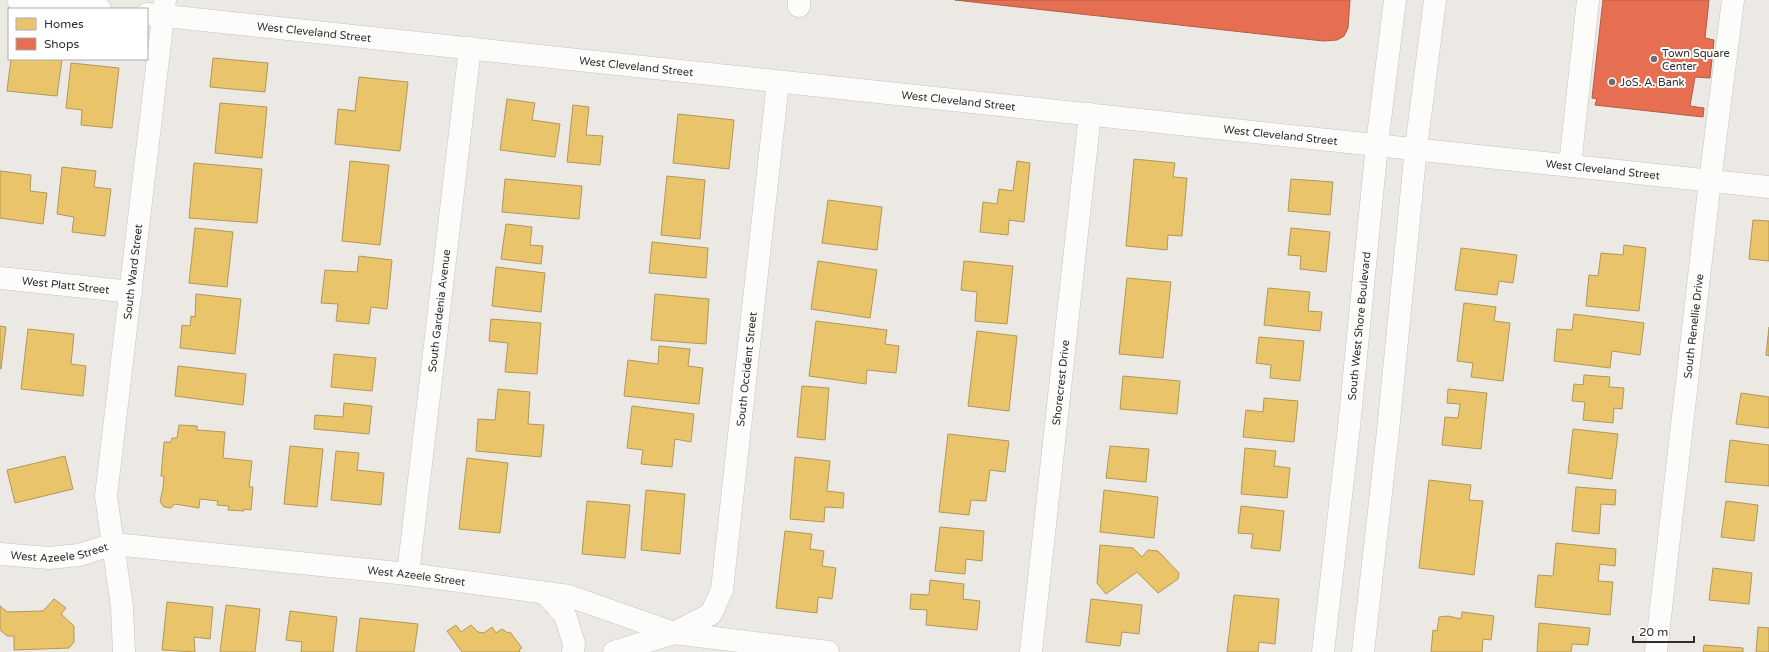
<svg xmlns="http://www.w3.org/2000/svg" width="1769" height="652" font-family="'Varela Round',sans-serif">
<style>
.homes{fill:#e9c46a;stroke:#b19758}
.shops{fill:#e76f51;stroke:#b05c46}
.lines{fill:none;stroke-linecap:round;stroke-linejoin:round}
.minor-casing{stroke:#c5c4c5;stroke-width:23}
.minor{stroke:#fcfcfb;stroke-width:22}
.poi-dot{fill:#706f6e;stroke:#fff;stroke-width:1.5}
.labels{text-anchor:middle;stroke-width:4;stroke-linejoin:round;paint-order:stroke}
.street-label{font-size:11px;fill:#2e2e2e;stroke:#fff}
.poi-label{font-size:11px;fill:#2e2e2e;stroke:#fff;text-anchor:start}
</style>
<rect width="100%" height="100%" fill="#ece8e4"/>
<g class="homes">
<path d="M213 58 268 63 265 92 210 87Z"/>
<path d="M11 59H62L57 96 7 91Z"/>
<path d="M71 63 119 68 112 128 81 125 82 110 66 108Z"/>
<path d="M359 77 408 82 400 151 335 144 338 109 355 111Z"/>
<path d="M507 99 535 103 532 120 560 124 555 157 500 150Z"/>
<path d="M220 103 267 107 262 158 215 153Z"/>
<path d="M573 105 589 107 586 135 603 136 600 165 567 162Z"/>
<path d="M678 114 734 120 729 169 673 163Z"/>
<path d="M1134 159 1175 163 1173 177 1187 178 1182 236 1168 235 1167 250 1126 246Z"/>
<path d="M350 161 389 165 380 245 342 241Z"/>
<path d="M1017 161 1030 163 1024 222 1009 220 1008 235 980 232 983 202 997 204 999 189 1013 191Z"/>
<path d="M194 163 262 169 257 223 189 218Z"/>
<path d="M62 167 96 171 94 187 111 189 105 236 72 232 74 217 57 214Z"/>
<path d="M0 171 31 175 30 191 47 193 43 224 0 218Z"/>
<path d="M667 176 705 180 700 239 661 235Z"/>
<path d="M505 179 582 186 579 219 502 212Z"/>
<path d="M1291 179 1333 182 1330 215 1288 211Z"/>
<path d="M828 200 882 207 877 250 822 243Z"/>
<path d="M1753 220 1769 221V261L1749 259Z"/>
<path d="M506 224 532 227 530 245 543 246 541 264 501 259Z"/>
<path d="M195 228 233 232 227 287 189 283Z"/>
<path d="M1291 228 1330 232 1326 272 1300 269 1301 256 1288 255Z"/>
<path d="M652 242 708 248 706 278 649 273Z"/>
<path d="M1624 245 1646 248 1639 311 1586 306 1589 275 1598 276 1601 253 1623 255Z"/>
<path d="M1461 248 1517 255 1513 283 1499 281 1497 295 1455 290Z"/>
<path d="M359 256 392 260 387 309 371 307 369 324 336 321 338 304 321 303 325 270 357 272Z"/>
<path d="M818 261 877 270 870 318 811 309Z"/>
<path d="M964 261 1013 266 1007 324 975 321 977 292 961 290Z"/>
<path d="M496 267 545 273 541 312 492 306Z"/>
<path d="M1127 278 1171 282 1163 358 1119 354Z"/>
<path d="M1268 288 1310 292 1308 311 1322 312 1320 331 1264 325Z"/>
<path d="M196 294 241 299 235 354 180 348 182 325 190 326 191 316 195 317Z"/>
<path d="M655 294 709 299 706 344 651 340Z"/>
<path d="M1464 303 1496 307 1494 321 1510 323 1503 381 1471 377 1473 363 1457 361Z"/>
<path d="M1574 314 1644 323 1640 355 1612 351 1610 368 1554 361 1557 329 1572 330Z"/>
<path d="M491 319 541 323 537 374 505 372 508 343 489 341Z"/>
<path d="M816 321 887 330 885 344 899 346 896 373 867 370 866 384 809 376Z"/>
<path d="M0 326 6 327 1 369 0 368Z"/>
<path d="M1769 327V356L1766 355Z"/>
<path d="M28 329 74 334 71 364 86 366 83 396 21 389Z"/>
<path d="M977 331 1017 336 1009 411 968 406Z"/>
<path d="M1259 337 1304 341 1300 381 1270 378 1271 365 1256 363Z"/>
<path d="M659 346 690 349 688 366 703 368 699 404 624 396 628 360 658 364Z"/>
<path d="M334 354 376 358 372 391 331 387Z"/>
<path d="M178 366 246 374 243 405 175 396Z"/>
<path d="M1584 375 1610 377 1609 387 1624 388 1622 409 1614 408 1613 423 1583 420 1585 402 1572 401 1574 384 1583 385Z"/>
<path d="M1123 376 1180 381 1177 414 1120 409Z"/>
<path d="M802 386 829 388 825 440 797 437Z"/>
<path d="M498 389 530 392 528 424 544 425 541 457 476 451 478 419 495 420Z"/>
<path d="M1448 389 1487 393 1481 449 1442 445 1445 417 1458 418 1460 404 1447 403Z"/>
<path d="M1741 393 1769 397V428L1736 424Z"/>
<path d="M1264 398 1298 401 1294 442 1243 437 1246 410 1263 412Z"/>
<path d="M344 403 372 406 369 434 314 429 315 415 343 417Z"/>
<path d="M632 406 694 414 691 442 675 439 672 467 641 464 643 450 627 448Z"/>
<path d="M179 425 197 426V430L225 432 223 458 252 461 249 487H253L251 510 244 509V511L228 510 229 506 217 505 218 501 200 499 199 508 175 504 171 508 164 507 160 502 163 488 164 476H161L164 442H171L172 438H177Z"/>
<path d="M1573 429 1618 434 1612 479 1568 473Z"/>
<path d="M948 434 1009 441 1005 472 990 470 986 501 971 500 969 515 939 512Z"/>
<path d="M1730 440 1769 445V486L1725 482Z"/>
<path d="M290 446 323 449 317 507 284 504Z"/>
<path d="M1110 446 1149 449 1146 482 1106 478Z"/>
<path d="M1245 448 1276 451 1274 466 1290 468 1287 498 1241 494Z"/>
<path d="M336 451 359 453 357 470 384 473 381 505 331 500Z"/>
<path d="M65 456 73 489 15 503 7 470Z"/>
<path d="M795 457 830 461 827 491 844 493 843 508 825 507 824 522 790 519Z"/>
<path d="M467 458 508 463 500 533 459 529Z"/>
<path d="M1429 480 1471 485 1469 500 1483 501 1474 575 1419 568Z"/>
<path d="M1576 487 1616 490 1615 505 1601 504 1599 534 1572 531Z"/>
<path d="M646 490 685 494 680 554 641 550Z"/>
<path d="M1104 490 1158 497 1154 538 1100 532Z"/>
<path d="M587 501 630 505 625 558 582 554Z"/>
<path d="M1726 501 1758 505 1754 541 1721 537Z"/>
<path d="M1241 506 1284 511 1280 551 1251 548 1253 534 1238 533Z"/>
<path d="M940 527 984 531 982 561 966 559 965 574 935 571Z"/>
<path d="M785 531 812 534 810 549 824 551 822 566 836 568 832 599 818 597 817 613 776 608Z"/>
<path d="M1556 543 1616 549 1615 566 1600 564 1598 581 1613 582 1610 615 1535 607 1538 575 1553 576Z"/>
<path d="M1100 545 1133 548 1142 557 1148 550 1158 551 1179 573 1178 579 1158 593 1137 572 1106 594 1097 583Z"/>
<path d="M1713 568 1752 573 1749 604 1709 600Z"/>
<path d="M930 580 964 584 963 599 980 601 977 630 926 625 927 610 910 609 911 594 929 595Z"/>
<path d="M1234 595 1279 599 1275 644 1259 642 1258 652H1227Z"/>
<path d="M54 599 66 608 61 614 74 626V642L69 648 14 650V636H7L0 630V606L7 612 43 611Z"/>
<path d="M1091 599 1142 605 1139 634 1122 632 1120 646 1086 642Z"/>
<path d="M167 602 213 607 210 639 194 637 195 652 162 650Z"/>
<path d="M226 605 260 609 255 652H220Z"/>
<path d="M290 611 337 617 333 652H301L302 642 286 640Z"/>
<path d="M1462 612 1494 616 1491 640 1483 639 1482 652H1431L1433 630 1437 631 1439 617 1448 616 1461 619Z"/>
<path d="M360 618 418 624 414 652H356Z"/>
<path d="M1539 623 1590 628 1588 645 1572 644 1571 652H1537Z"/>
<path d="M456 625 461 632 471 625 478 632 484 633 492 627 496 633 502 629 508 633 510 632 522 648 519 650 520 652H462L447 631Z"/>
<path d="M1758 627 1769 628V652H1756Z"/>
<path d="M1704 645 1743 648V652H1703Z"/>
</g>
<g class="shops">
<path d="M955 0H1350L1348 28 1344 36 1337 40 1323 41Z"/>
<path d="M1603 0H1709L1705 38 1714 40 1710 78 1695 77 1690 106 1704 108 1703 117 1595 105 1597 99 1592 98Z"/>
</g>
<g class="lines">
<defs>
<g id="minor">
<path d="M18 0 100 9"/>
<path d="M799 6V0"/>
<path id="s1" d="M147 14 1769 187"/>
<path d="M1570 165 1588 0"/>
<path id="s2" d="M0 278 131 292"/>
<path id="s3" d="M0 554 49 558 79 555 114 544 408 574 569 596 674 633 828 652"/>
<path id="s4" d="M408 574 470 48"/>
<path d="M545 593 565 615 574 644 573 652"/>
<path id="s5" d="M124 652 122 607 106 496 165 0"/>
<path id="s6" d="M614 652 674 633 711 614 722 590 778 82"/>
<path id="s7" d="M1031 652 1090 114"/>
<path id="s8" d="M1323 652 1349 427 1377 144 1395 0"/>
<path d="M1363 652 1388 431 1416 148 1435 0"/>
<path id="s9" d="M1656 652 1710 181 1733 0"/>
</g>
</defs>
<use href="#minor" class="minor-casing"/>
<use href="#minor" class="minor"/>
</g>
<g class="poi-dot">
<circle cx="1654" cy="59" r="4"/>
<circle cx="1612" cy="82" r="4"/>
</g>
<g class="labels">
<g class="street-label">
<text dy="4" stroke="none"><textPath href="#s1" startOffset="168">West Cleveland Street</textPath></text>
<text dy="4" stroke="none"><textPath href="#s1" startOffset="492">West Cleveland Street</textPath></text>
<text dy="4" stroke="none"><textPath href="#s1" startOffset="816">West Cleveland Street</textPath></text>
<text dy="4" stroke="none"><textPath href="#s1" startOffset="1140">West Cleveland Street</textPath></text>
<text dy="4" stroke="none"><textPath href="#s1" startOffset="1464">West Cleveland Street</textPath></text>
<text dy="4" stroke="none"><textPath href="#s5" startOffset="383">South Ward Street</textPath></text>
<text dy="4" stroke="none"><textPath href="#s2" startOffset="66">West Platt Street</textPath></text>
<text dy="4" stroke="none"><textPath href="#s4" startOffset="265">South Gardenia Avenue</textPath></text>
<text dy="4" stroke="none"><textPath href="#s8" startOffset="328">South West Shore Boulevard</textPath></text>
<text dy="4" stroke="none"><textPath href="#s9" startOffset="328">South Renellie Drive</textPath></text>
<text dy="4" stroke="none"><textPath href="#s6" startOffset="353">South Occident Street</textPath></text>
<text dy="4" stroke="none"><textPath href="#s7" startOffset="271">Shorecrest Drive</textPath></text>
<text dy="4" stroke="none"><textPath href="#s3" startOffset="60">West Azeele Street</textPath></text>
<text dy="4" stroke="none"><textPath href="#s3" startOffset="420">West Azeele Street</textPath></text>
</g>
<g class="poi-label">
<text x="1662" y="57">Town Square<tspan x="1662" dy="13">Center</tspan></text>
<text x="1620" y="86">JoS. A. Bank</text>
</g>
</g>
<rect x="8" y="8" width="140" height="52" fill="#ffffff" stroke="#ababab"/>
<rect x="16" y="18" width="20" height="12" fill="#e9c46a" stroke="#ababab"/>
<text x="44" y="28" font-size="12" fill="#2e2e2e">Homes</text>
<rect x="16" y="38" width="20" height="12" fill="#e76f51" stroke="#ababab"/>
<text x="44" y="48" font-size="12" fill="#2e2e2e">Shops</text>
<path d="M1633 636v6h61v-6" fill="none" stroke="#2e2e2e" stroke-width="2"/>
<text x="1639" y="636" font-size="12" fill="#2e2e2e" stroke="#ffffff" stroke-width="3" paint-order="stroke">20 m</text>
</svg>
